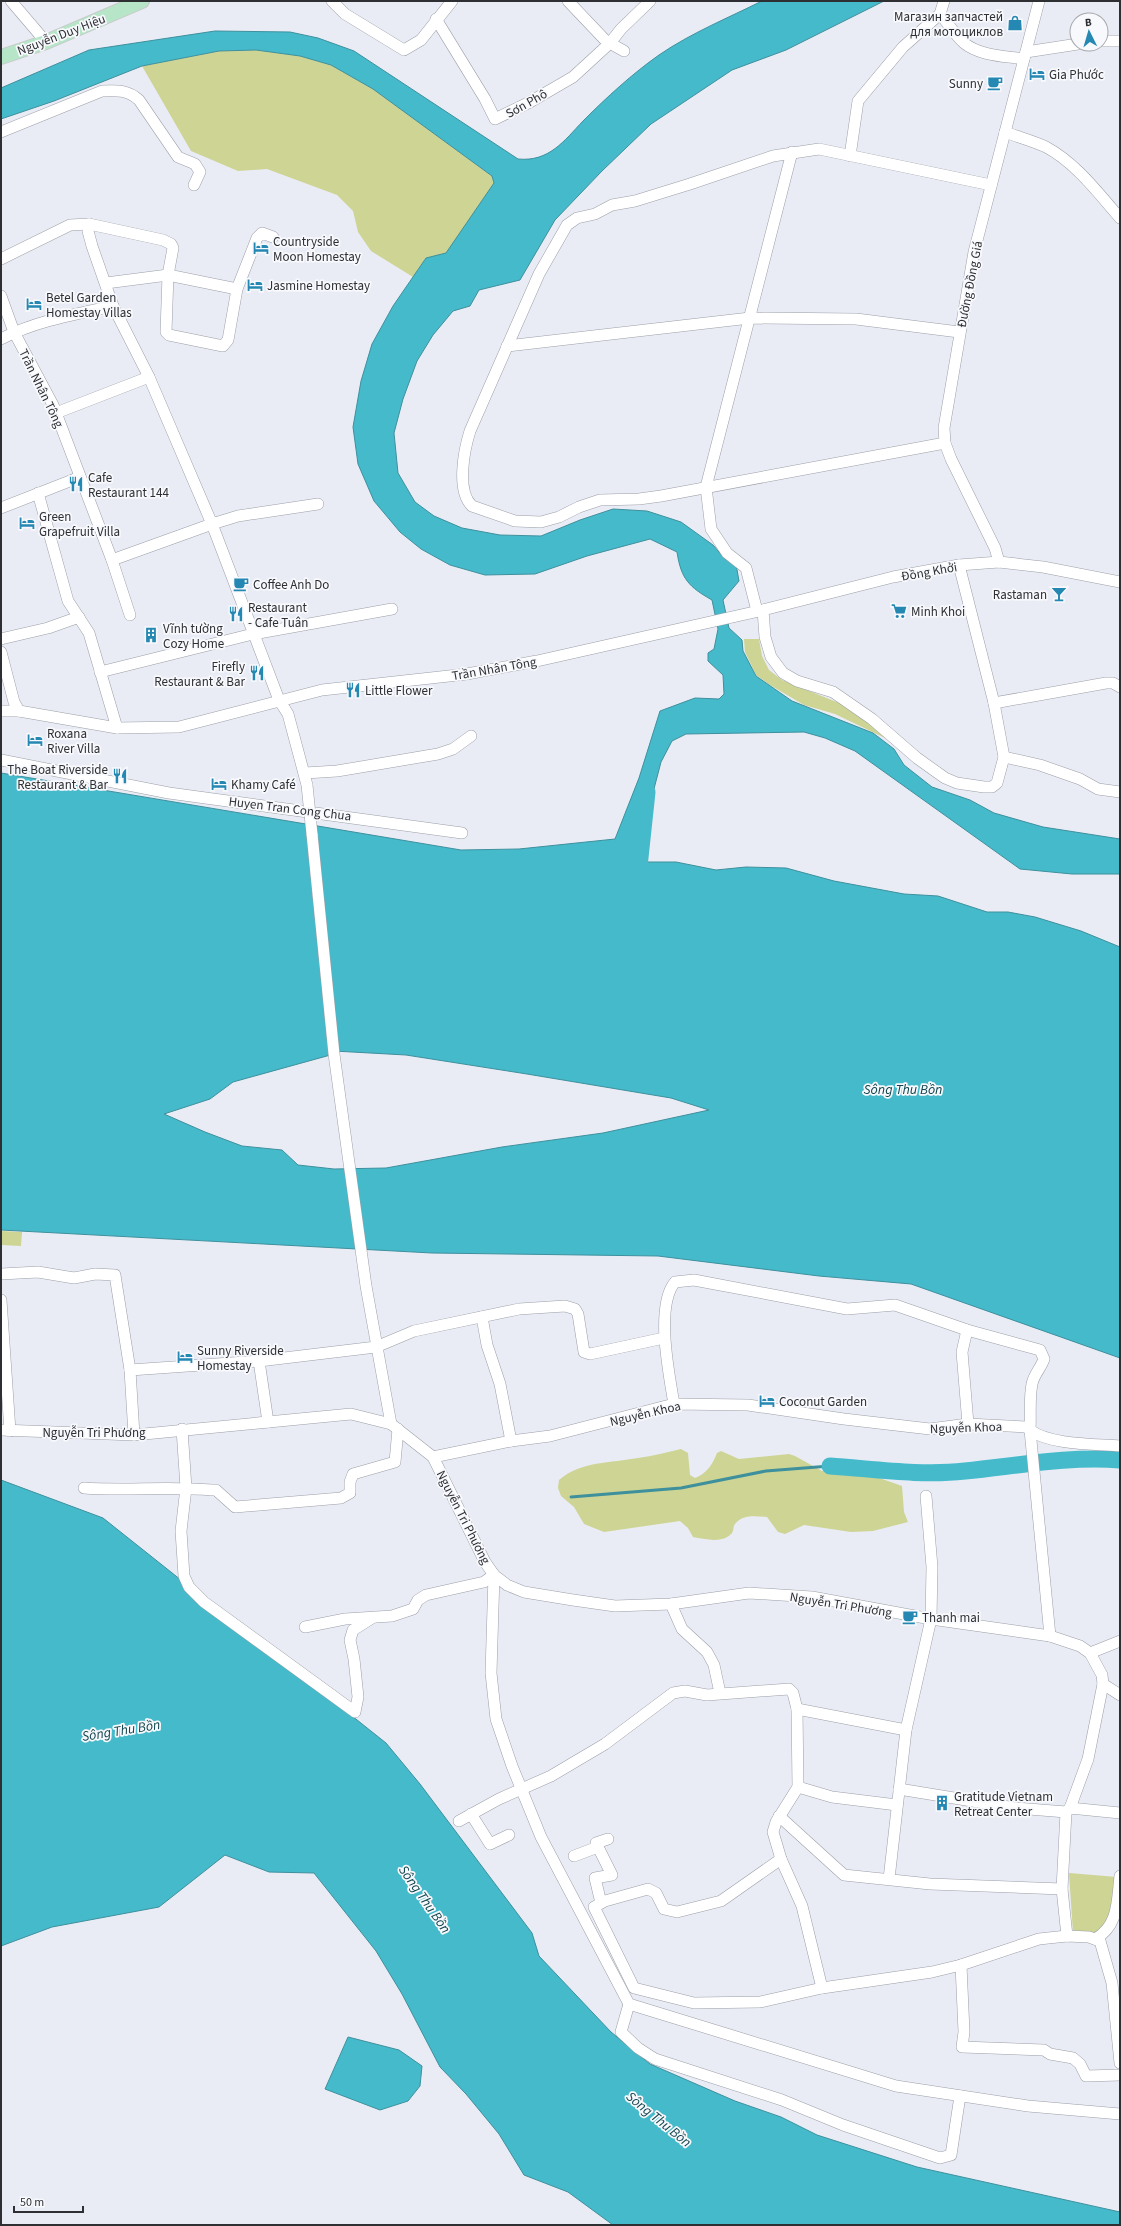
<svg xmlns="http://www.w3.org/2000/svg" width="1121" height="2226" font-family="'Source Sans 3',sans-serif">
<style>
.green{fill:#ced493}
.water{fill:#45bacb;stroke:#3e909d;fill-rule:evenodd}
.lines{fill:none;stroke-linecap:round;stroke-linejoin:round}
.stream{stroke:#3e909d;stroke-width:3}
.river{stroke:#45bacb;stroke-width:17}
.minor-casing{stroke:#9c9fa8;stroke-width:12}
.major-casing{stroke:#c9c9ca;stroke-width:16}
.minor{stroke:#fff;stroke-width:11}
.major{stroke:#b6e5c7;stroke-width:14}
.minor-bridge-casing{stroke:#9c9fa8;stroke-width:12;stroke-linecap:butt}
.minor-bridge{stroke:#fff;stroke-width:11}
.labels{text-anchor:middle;stroke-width:3.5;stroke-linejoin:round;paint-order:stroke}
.poi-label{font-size:13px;fill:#2e2f33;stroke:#f8f9fd;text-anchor:start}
.street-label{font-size:13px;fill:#2e2f33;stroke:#f8f9fd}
.water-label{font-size:14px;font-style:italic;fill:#13464e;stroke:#f8f9fd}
</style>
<rect width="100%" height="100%" fill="#e9ecf5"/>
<g class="green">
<path d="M256 50 300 56 331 65 373 89 492 176 494 183 446 254 426 258 413 277 371 251 358 232 353 211 337 195 267 169 238 171 191 151 142 66 219 51Z"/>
<path d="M744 639H759L762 656 769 670 782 680 849 707 887 739 835 714 804 705 770 685 756 675 745 652Z"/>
<path d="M1 1231 22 1232 21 1246 1 1245Z"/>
<path d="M681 1449 688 1453 690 1475 695 1478C706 1474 713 1464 717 1453L721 1451 739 1459 789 1454 795 1456 822 1471 865 1473 902 1486 904 1512 908 1522 873 1531 851 1532 804 1525 785 1534 778 1532 767 1517C757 1516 742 1514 735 1524 733 1526 734 1530 732 1533 723 1544 705 1539 693 1537L688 1528 680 1521 604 1532 584 1524 574 1507 561 1496 558 1488 559 1480C581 1461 611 1463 638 1458 653 1456 667 1452 681 1449Z"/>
<path d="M1069 1873 1117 1877 1114 1921 1099 1937 1073 1932Z"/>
</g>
<g class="water">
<path d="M762 1H884L786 50 732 70 651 124 602 171 555 220 520 280 479 290 470 306 453 311 433 335 417 361 403 399 394 433 398 473 415 502 434 516 462 528 500 535 541 536 580 520 613 509 647 511 681 522 713 545 725 559 736 564 739 581 723 600 729 628 742 640 743 651 756 676 792 701 873 733 894 749 904 765 932 787 970 800 994 813 1043 827 1120 839V874H1072L1020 869 855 751 825 738 804 732 686 734 672 741 661 762 650 804 635 834 636 846 647 862H676L716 870 746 867 786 868 834 881 904 894 938 896 987 912H1008L1035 917 1081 931 1120 947V1358L911 1284 819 1276 658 1256 432 1253 1 1230V773L461 850 519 849 615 839 639 778 660 711 695 698 719 699 724 694 723 675 708 661V653L714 649 718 629 712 600C689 587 681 579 677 552L650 539 587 556 535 574 485 575 450 565 421 549 400 532 374 501 358 464 353 427 361 381 372 344 393 306 426 258 446 253 494 183 492 176 373 89 331 65 300 56 256 50 219 51 142 66 54 101 1 119V88L89 50 215 31 290 32 318 38 354 51 518 159C549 162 564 141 583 121 607 97 632 74 659 55 691 33 728 18 762 1ZM334 1051 406 1055 527 1074 671 1098 709 1110 603 1133 502 1147 386 1168 334 1169 298 1165 282 1150 242 1146 205 1132 164 1114 210 1099 233 1082 334 1054Z"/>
<path d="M1 1480 103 1518 386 1743 420 1784 532 1933 539 1956 611 2032 650 2064 735 2101 781 2117 817 2135 917 2167 1120 2212V2225H613L568 2192 524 2175 499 2134 466 2094 440 2067 402 1994 376 1951 314 1873 269 1872 225 1855 159 1907 52 1927 1 1946Z"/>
<path d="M348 2037 399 2050 422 2066 420 2086 408 2101 380 2110 325 2089Z"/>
</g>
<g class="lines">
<path class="stream" d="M571 1497 681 1488 766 1471 830 1466"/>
<g class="river">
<path d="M638 876 647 792"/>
<path d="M830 1466C874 1469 921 1476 965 1471 1017 1466 1067 1456 1120 1460"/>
</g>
<defs>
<g id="minor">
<path d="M11 1 46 42"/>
<path d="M332 1 345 14 404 50 421 40 452 1"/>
<path d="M568 1 606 41 624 51"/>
<path d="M940 14C948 23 955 35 964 43 980 56 1005 56 1024 59"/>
<path d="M436 19 485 99 495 119 530 102 573 77 610 43 621 29 650 1"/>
<path d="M1101 41H1120"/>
<path d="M1026 52 1078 44"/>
<path d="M1 132 102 91C117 90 128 90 139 100L178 157 195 164 200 172 194 185"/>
<path d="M1005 132C1018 137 1033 141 1046 147 1076 163 1098 193 1120 218"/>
<path d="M850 156 858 101 903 47 940 14 944 1"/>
<path d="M89 224 88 231 92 246 113 306 149 377 212 524 238 516 318 504"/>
<path d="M1 259 70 225 89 224 163 240 171 244 173 248 168 275 166 332 169 335 223 346 228 340 237 289 257 238 262 233 273 237"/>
<path d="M106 283 168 275 237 289"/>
<path d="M1 296 14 332 53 405 112 560 130 615"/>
<path d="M1 339C35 321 76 314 113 306"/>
<path d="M507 346 750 318 856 319 959 332"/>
<path d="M56 413 149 377"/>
<path d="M945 443 661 496 639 499 600 500 579 507 559 517 541 522 515 521 472 506C456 491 464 450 470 431L539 274 567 225 577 218 595 214 612 205 635 201 690 184 773 156 819 149 991 185"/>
<path d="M38 493 68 601 89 633 117 728"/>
<path d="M1 508 80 477"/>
<path d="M112 560 212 524 279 700 288 714 307 785"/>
<path d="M999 562 995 548 951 459 945 443 944 428 974 252 1039 1"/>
<path d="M763 610 765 637 771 657 783 673 797 681 833 692 872 719 917 758 945 778 957 783 984 787H992L997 783 1004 757 994 703 959 565"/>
<path d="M757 611 746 568 727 553 711 529 706 487 792 152"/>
<path d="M1 639 48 628 79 617"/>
<path d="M1 652 14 702 19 711"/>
<path d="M100 672 253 634 392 609"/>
<path d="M994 703 1106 683H1113L1120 687"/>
<path d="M1 711H19L117 728 179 727 322 690 467 674 537 661 763 610 893 577 959 565 999 562 1043 567 1120 582"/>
<path d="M1004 757 1040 765 1080 779 1098 789 1120 792"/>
<path d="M1 760 169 793 462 833"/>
<path d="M305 773 337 771 438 754 453 749 471 736"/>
<path d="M312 834 334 1054 366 1286 391 1424"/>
<path d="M1 1274 38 1272 74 1278 95 1274 115 1275 130 1370 134 1435"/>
<path d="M1 1300 10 1431"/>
<path d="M482 1317 487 1345 500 1384 511 1441"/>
<path d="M967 1330 962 1352 968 1424"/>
<path d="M259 1361 268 1422"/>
<path d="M130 1370 259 1361 376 1347 414 1331 519 1309 565 1306 575 1309 578 1314 584 1352 590 1354 664 1338"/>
<path d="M674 1404C669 1374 655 1306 675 1282L694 1280 847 1309 895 1305 967 1330 1040 1350 1044 1359C1041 1368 1034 1374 1032 1384 1029 1399 1031 1415 1030 1430 1050 1445 1094 1444 1120 1446"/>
<path d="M182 1429 186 1488 181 1531 184 1576 189 1587 204 1602 355 1712 358 1697 354 1659 350 1640 353 1630 372 1618"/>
<path d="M1 1430 134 1435 351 1414 391 1424 433 1457 485 1562 494 1575 507 1585 524 1592 573 1600 615 1606 671 1604 749 1593 812 1597 931 1619 1050 1636 1080 1646 1090 1653 1102 1675 1103 1684 1120 1695"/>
<path d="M433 1457 511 1441 550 1436 674 1404 748 1405 844 1419 930 1429 968 1424 1026 1427 1030 1430 1050 1636"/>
<path d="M84 1488C126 1491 169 1486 212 1490H216L235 1507 341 1498 350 1493V1482L353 1474 395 1462 398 1429"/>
<path d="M494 1575 491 1673 496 1719 512 1766 541 1837 629 2004 896 2086 1028 2106 1120 2114"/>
<path d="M671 1604 682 1629 707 1652 714 1665 720 1693"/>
<path d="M305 1627 345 1619 392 1616 413 1609 418 1600 426 1595 484 1582 494 1575"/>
<path d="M1090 1653 1120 1641"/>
<path d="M797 1709 906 1730"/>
<path d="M798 1787 832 1797 897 1805"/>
<path d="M899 1789 1015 1808 1066 1812 1070 1808 1120 1813"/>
<path d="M1070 1808 1088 1759 1103 1684"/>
<path d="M1066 1812 1062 1889 1067 1936"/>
<path d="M471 1814 490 1844 509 1835"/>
<path d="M779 1816 844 1875 930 1884 1062 1889"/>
<path d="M459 1821 499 1799 551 1776 605 1744 673 1693 685 1691 707 1695 789 1689 793 1693 797 1709 798 1787 776 1822 773 1832 781 1859 802 1906 822 1988"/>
<path d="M598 1847 596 1843 608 1839"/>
<path d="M574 1856 598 1847 612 1875 595 1878 601 1903"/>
<path d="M781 1859 721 1901 677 1912 664 1909 656 1893 648 1889 605 1901 594 1907 634 1988 694 2003 760 2002 822 1988 932 1972 961 1965 1039 1939 1067 1936 1089 1937 1100 1941 1112 1983 1120 2063"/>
<path d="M889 1879 906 1730 931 1619 932 1567 926 1496"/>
<path d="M1095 1939C1119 1926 1117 1900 1120 1876"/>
<path d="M961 1965 964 2032 962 2047 1044 2050 1050 2054 1073 2058 1080 2064 1086 2076 1120 2075"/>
<path d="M629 2004 621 2032 638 2048 655 2059 782 2100 843 2125 940 2158 951 2155 960 2096"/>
</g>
<path id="major" d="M1 57 46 42 142 1"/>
</defs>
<use href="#minor" class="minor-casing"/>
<use href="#major" class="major-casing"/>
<use href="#minor" class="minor"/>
<use href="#major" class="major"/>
<defs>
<path id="minor-bridge" d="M307 785 312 834"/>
</defs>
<use href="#minor-bridge" class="minor-bridge-casing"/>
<use href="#minor-bridge" class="minor-bridge"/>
</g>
<defs>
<symbol id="shop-bare" viewBox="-9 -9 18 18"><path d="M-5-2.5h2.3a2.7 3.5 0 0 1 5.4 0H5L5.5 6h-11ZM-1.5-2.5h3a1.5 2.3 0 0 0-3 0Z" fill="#2588b2" stroke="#f8f9fd" stroke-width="2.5" paint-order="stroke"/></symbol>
<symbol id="hotel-bare" viewBox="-9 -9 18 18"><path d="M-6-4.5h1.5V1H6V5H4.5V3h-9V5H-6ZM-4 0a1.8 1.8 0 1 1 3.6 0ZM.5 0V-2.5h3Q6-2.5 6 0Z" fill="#2588b2" stroke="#f8f9fd" stroke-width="2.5" paint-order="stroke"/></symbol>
<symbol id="cafe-bare" viewBox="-9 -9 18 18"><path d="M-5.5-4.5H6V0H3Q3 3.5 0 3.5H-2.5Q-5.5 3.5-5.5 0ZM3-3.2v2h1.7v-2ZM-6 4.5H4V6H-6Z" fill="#2588b2" stroke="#f8f9fd" stroke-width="2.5" paint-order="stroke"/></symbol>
<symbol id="restaurant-bare" viewBox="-9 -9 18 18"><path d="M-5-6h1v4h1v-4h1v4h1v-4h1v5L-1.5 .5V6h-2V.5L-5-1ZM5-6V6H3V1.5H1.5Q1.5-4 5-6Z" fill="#2588b2" stroke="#f8f9fd" stroke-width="2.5" paint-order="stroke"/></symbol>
<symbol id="bar-bare" viewBox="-9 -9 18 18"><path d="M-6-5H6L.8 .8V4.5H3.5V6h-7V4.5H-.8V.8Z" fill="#2588b2" stroke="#f8f9fd" stroke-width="2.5" paint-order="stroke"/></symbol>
<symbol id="supermarket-bare" viewBox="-9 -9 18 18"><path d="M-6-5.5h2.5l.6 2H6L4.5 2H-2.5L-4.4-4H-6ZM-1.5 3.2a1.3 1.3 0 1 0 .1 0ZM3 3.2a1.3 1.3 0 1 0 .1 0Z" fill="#2588b2" stroke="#f8f9fd" stroke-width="2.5" paint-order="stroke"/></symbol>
<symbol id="building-bare" viewBox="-9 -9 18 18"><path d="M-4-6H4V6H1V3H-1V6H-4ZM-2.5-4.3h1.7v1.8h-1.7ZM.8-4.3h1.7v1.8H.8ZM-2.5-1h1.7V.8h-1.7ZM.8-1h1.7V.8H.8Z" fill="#2588b2" stroke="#f8f9fd" stroke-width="2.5" paint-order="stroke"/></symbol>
</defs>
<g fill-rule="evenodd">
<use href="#shop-bare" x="1004" y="12" width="22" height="22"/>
<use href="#hotel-bare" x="1026" y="63" width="22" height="22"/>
<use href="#cafe-bare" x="984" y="72" width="22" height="22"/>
<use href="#hotel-bare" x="250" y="237" width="22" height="22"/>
<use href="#hotel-bare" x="244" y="274" width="22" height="22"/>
<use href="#hotel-bare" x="23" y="293" width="22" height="22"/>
<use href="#restaurant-bare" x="65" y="473" width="22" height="22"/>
<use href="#hotel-bare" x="16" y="512" width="22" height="22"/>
<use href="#cafe-bare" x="230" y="573" width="22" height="22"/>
<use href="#bar-bare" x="1048" y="583" width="22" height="22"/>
<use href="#supermarket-bare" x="888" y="600" width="22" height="22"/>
<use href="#restaurant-bare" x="225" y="603" width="22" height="22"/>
<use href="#building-bare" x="140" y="624" width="22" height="22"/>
<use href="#restaurant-bare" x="246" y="662" width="22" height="22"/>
<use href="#restaurant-bare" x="342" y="679" width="22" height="22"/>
<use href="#hotel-bare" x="24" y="729" width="22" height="22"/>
<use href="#restaurant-bare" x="109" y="765" width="22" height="22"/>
<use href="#hotel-bare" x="208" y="773" width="22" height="22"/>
<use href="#hotel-bare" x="174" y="1346" width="22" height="22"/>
<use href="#hotel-bare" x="756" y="1390" width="22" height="22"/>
<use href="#cafe-bare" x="899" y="1606" width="22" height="22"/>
<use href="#building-bare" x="931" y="1792" width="22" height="22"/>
</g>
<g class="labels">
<g class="poi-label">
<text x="1003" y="21" text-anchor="end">Магазин запчастей<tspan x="1003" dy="15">для мотоциклов</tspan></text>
<text x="1049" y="79">Gia Phước</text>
<text x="983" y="88" text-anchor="end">Sunny</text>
<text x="273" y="246">Countryside<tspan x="273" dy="15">Moon Homestay</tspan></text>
<text x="267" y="290">Jasmine Homestay</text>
<text x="46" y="302">Betel Garden<tspan x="46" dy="15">Homestay Villas</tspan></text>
<text x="88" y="482">Cafe<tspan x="88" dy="15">Restaurant 144</tspan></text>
<text x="39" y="521">Green<tspan x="39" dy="15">Grapefruit Villa</tspan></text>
<text x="253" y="589">Coffee Anh Do</text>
<text x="1047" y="599" text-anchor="end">Rastaman</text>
<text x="248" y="612">Restaurant<tspan x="248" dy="15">- Cafe Tuân</tspan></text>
<text x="911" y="616">Minh Khoi</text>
<text x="163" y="633">Vĩnh tường<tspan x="163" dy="15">Cozy Home</tspan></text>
<text x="245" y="671" text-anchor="end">Firefly<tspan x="245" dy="15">Restaurant &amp; Bar</tspan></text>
<text x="365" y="695">Little Flower</text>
<text x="47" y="738">Roxana<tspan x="47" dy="15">River Villa</tspan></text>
<text x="108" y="774" text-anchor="end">The Boat Riverside<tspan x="108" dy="15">Restaurant &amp; Bar</tspan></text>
<text x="231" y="789">Khamy Café</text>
<text x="197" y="1355">Sunny Riverside<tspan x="197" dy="15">Homestay</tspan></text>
<text x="779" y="1406">Coconut Garden</text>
<text x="922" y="1622">Thanh mai</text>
<text x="954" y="1801">Gratitude Vietnam<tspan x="954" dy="15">Retreat Center</tspan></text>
</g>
<g class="street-label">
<text transform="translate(61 34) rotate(-21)" y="5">Nguyễn Duy Hiệu</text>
<text transform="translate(526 103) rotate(-29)" y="5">Sơn Phô</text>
<text transform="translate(969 284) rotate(-79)" y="5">Đường Đồng Giá</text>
<text transform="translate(42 388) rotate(64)" y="5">Trần Nhân Tông</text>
<text transform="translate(929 571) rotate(-10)" y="5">Đồng Khởi</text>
<text transform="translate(494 668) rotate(-10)" y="5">Trần Nhân Tông</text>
<text transform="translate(290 808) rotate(7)" y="5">Huyen Tran Cong Chua</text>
<text transform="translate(645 1413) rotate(-13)" y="5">Nguyễn Khoa</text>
<text transform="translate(966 1427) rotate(-2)" y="5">Nguyễn Khoa</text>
<text x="94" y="1437">Nguyễn Tri Phương</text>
<text transform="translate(464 1517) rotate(63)" y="5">Nguyễn Tri Phương</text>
<text transform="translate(841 1604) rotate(9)" y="5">Nguyễn Tri Phương</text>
</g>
<g class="water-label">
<text x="903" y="1094">Sông Thu Bồn</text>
<text transform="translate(121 1730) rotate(-9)" y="5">Sông Thu Bồn</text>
<text transform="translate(425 1899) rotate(55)" y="5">Sông Thu Bồn</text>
<text transform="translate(659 2119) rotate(39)" y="5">Sông Thu Bồn</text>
</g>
</g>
<rect width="1121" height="2226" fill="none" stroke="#2e2f33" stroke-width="4"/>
<g transform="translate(1089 32) rotate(355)"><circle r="19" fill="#f8f9fd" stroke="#a7a8ac"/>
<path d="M0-3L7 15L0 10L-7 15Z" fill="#2588b2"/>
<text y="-6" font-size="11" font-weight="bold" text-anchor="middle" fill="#2e2f33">B</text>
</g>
<path d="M14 2206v6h69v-6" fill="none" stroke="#2e2f33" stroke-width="2"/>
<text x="20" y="2206" font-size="12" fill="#2e2f33" stroke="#f8f9fd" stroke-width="3" paint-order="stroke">50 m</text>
</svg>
